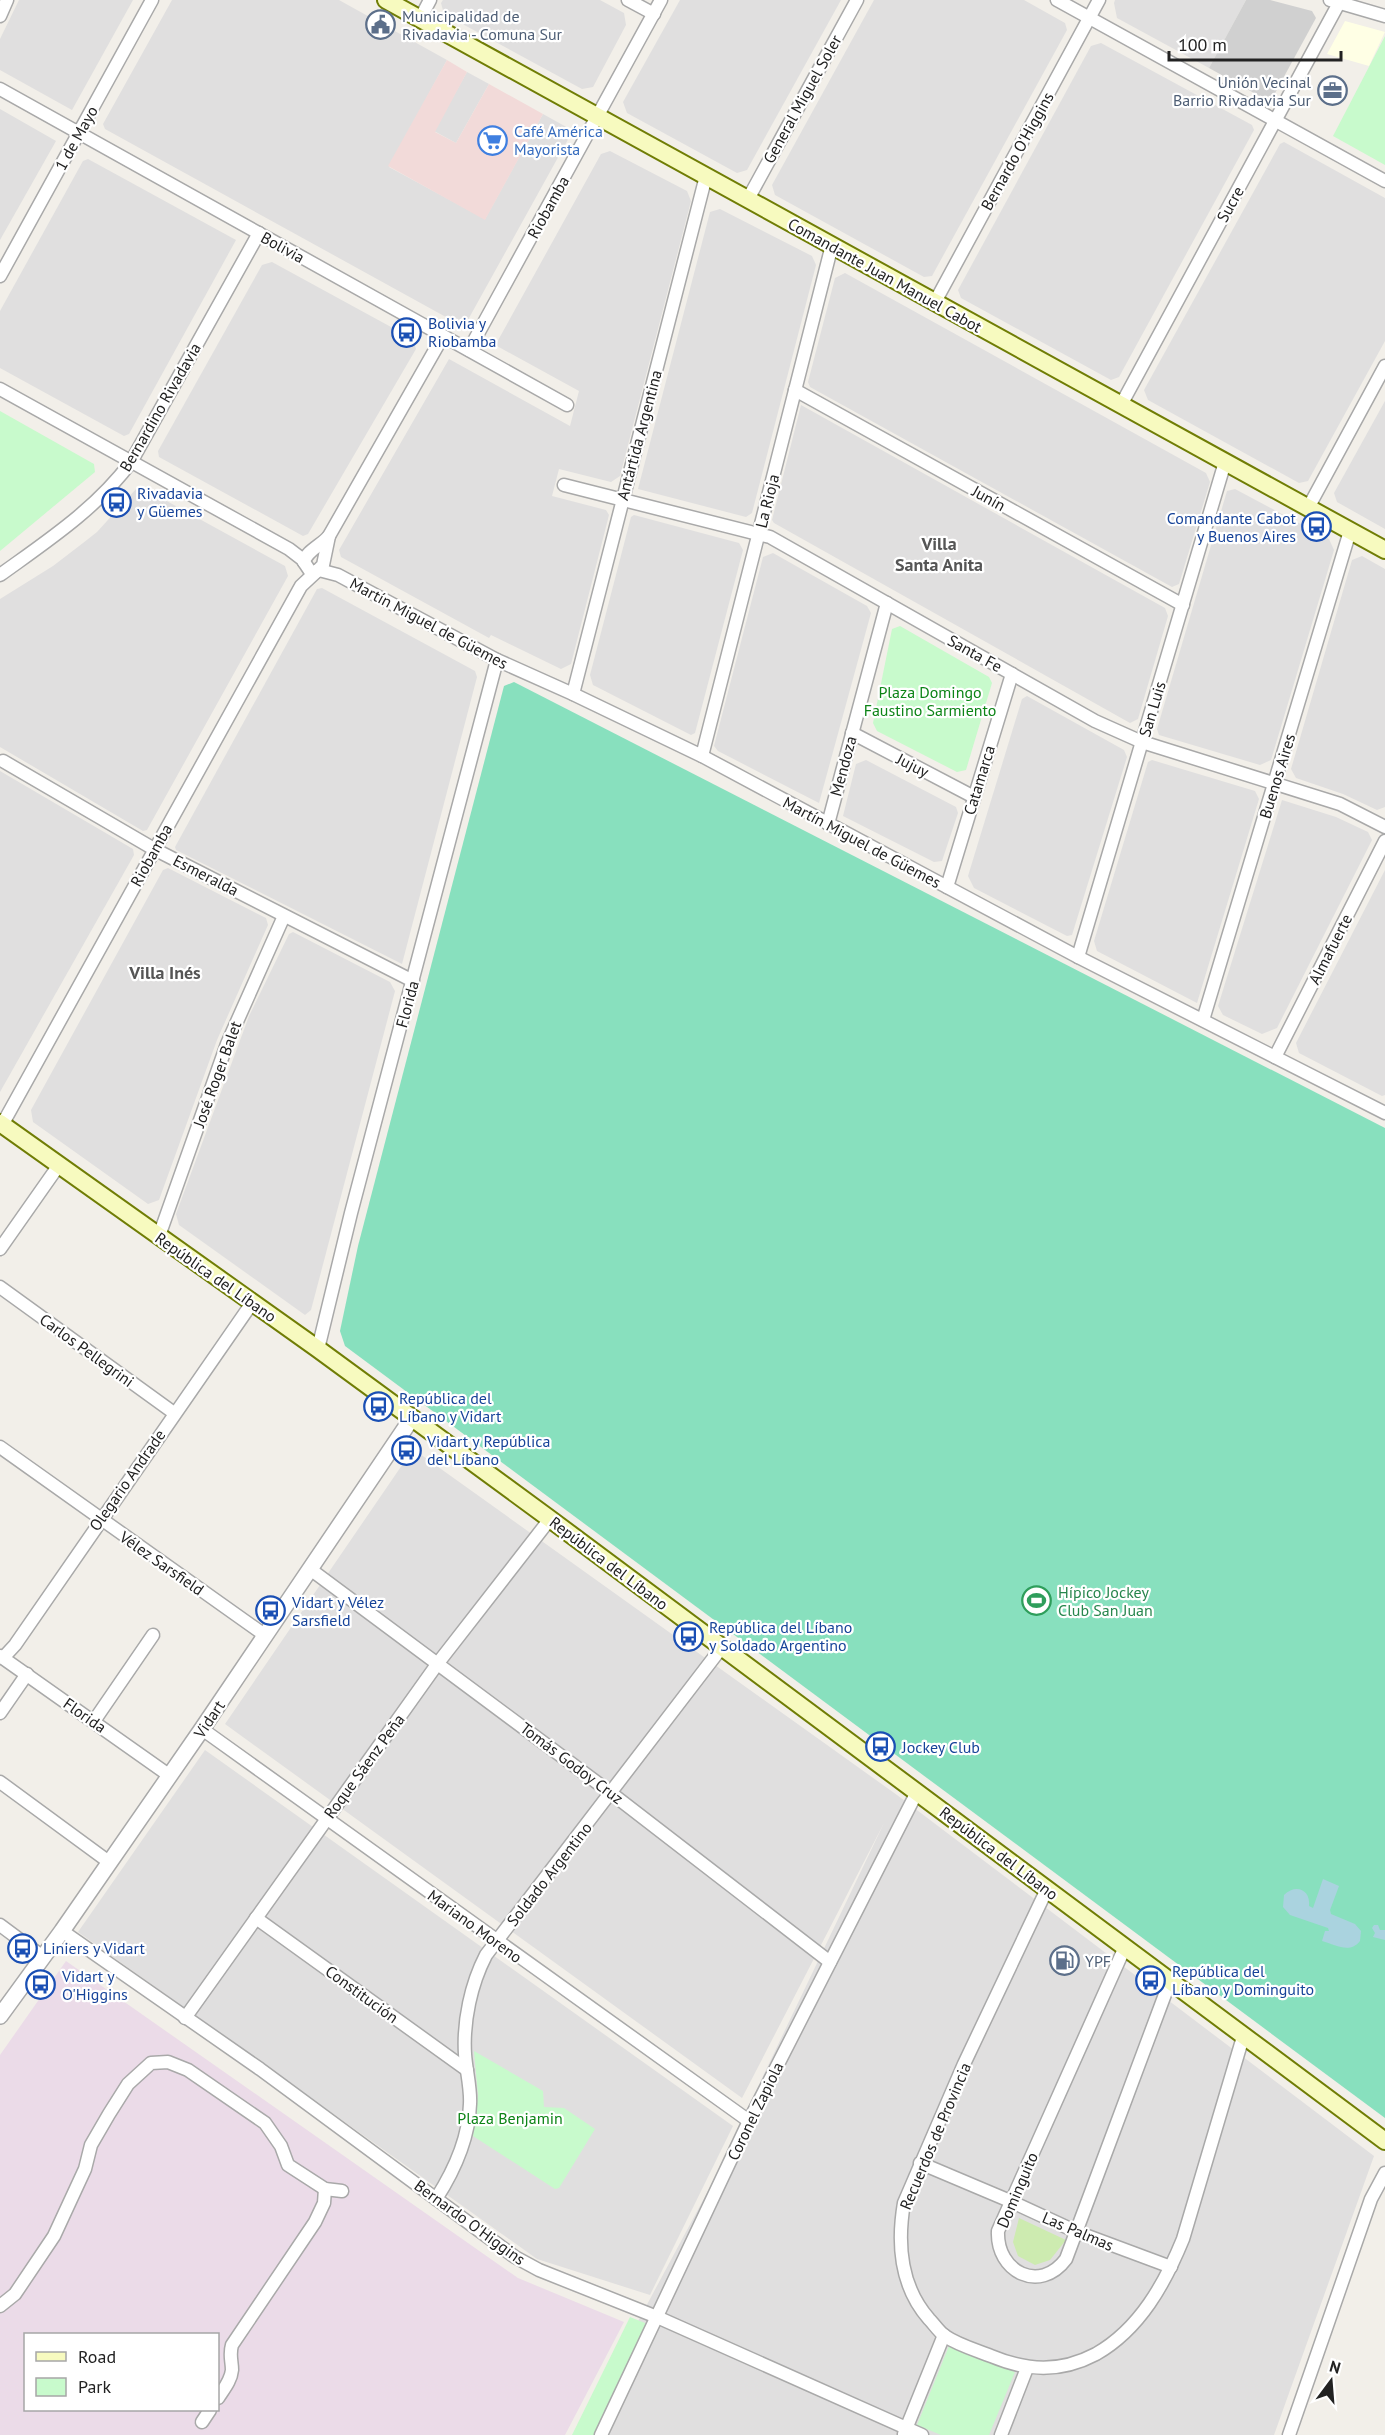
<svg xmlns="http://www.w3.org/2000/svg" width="1385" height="2435" font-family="'PT Sans',sans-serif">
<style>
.residential{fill:#e0dfdf}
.commercial{fill:#f2dad9}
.industrial{fill:#ebdbe8;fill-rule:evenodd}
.education{fill:#ffffe5}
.religious{fill:#d0d0d0}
.grass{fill:#cdebb0}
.park{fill:#c8facc}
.pitch{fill:#88e0be}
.water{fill:#aad3df}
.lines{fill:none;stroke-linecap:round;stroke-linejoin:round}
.minor-casing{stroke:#a9a9a9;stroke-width:15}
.tertiary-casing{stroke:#a9a9a9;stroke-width:18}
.secondary-casing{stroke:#707d05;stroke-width:20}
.minor{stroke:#fff;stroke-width:12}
.tertiary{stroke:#fff;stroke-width:15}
.secondary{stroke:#f7fabf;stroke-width:16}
.labels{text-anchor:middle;stroke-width:4.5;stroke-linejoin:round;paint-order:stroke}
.service-label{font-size:16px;fill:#4e5e75;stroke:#fff;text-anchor:start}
.street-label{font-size:16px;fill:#222;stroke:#fff}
.shop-label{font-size:16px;fill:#366cbe;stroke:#fff;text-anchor:start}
.transit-label{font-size:16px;fill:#164399;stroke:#fff;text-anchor:start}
.park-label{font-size:16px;fill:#0c8416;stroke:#fff}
.leisure-label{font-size:16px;fill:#27864d;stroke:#fff;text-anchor:start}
.neighbourhood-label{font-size:18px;font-weight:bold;fill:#555;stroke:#fff}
</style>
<rect width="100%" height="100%" fill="#f2efe9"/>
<g class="residential">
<path d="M19 0H133L72 110 0 70V39Z"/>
<path d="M172 0H339L447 60 389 167 485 219 543 114 570 129 571 134 464 327 105 129 103 124Z"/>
<path d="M443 0H600L624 13 626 25 593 87 582 89 444 14 441 3Z"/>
<path d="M680 0H841L747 170 737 173 627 113 623 102Z"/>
<path d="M874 0H1024L1065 23 1067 30 932 276 924 277 775 195 772 185Z"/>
<path d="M1115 0H1246L1209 68 1117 18 1114 3Z"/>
<path d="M1101 43 1252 125 1254 130 1119 377 1111 380 961 298 958 290 1091 46Z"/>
<path d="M467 72 489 84 456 143 434 131Z"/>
<path d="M0 109 56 141 0 240Z"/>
<path d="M1284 142 1385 198V341L1308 481 1299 483 1148 400 1144 390 1280 144Z"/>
<path d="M610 151 687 191 691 201 620 476 611 482 559 469 552 496 606 510 609 515 571 664 561 669 491 635 489 638 341 557 339 550 449 359 570 426 579 391 497 346 496 344 601 154Z"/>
<path d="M88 159 236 240 129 434 124 436 0 368V311L83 161Z"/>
<path d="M720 209 812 256 816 265 752 513 746 517 638 489 710 212Z"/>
<path d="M272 262 413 339 416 349 308 534 303 536 159 457 158 451 262 265Z"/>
<path d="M845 273 1206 473 1210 482 1179 584 1172 587 810 387 808 382 835 278Z"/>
<path d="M1385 401V529L1337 502 1334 493Z"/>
<path d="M801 405 1165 608 1168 616 1138 719 1130 723 774 523 772 520Z"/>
<path d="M143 488 285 566 288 576 147 830 143 831 0 747V599L53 566 83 543 97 532 136 489Z"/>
<path d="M1235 489 1329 539 1334 550 1271 760 1260 765 1159 735 1157 729 1227 491Z"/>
<path d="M634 515 739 543 743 550 695 733 691 735 593 685 590 675 631 517Z"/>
<path d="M773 553 867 606 871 613 819 803 718 751 714 746 763 557Z"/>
<path d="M1362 556 1385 569V807L1377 810 1343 794 1296 778 1291 769 1352 560Z"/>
<path d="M322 588 475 671 477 677 402 964 176 850 175 847 317 589Z"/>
<path d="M1027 696 1124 750 1127 757 1072 935 1067 936 974 888 968 876 1022 699Z"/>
<path d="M866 760 956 807 958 813 942 861 934 862 843 816 856 764Z"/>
<path d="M1152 760 1255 791 1259 799 1197 1003 1097 951 1094 941 1148 762Z"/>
<path d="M0 771 133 849 134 855 0 1092Z"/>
<path d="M1282 800 1336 817 1368 832 1372 840 1277 1028 1262 1034 1223 1015 1218 1006Z"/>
<path d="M168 868 266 918 268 925 217 1040 159 1200 148 1204 33 1122 31 1110 163 870Z"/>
<path d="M1385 870V1095L1382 1096 1299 1053 1296 1043Z"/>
<path d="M293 932 390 982 395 991 311 1310 305 1315 179 1225 176 1214 249 1016 289 934Z"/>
<path d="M413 1449 897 1795 1374 2156 1274 2435H577L709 2189 884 1823 742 2098 225 1724Z"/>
<path d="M205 1750 733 2126 650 2295 537 2259 78 1932Z"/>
</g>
<path class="commercial" d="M447 60 467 72 435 132 456 143 489 84 543 114 485 220 388 166Z"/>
<path class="industrial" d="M66 1961 518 2278 624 2322 565 2435H0V2055ZM26 2334H218V2410H26Z"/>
<path class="education" d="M1345 21 1385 32 1369 66 1327 54Z"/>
<path class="religious" d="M1246 0H1270L1312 11 1316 18 1274 95 1263 98 1209 68Z"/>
<path class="grass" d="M1019 2218 1066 2240 1050 2260 1035 2265 1018 2256 1013 2242Z"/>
<g class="park">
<path d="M1385 36V165L1333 136Z"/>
<path d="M0 411 94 464 95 472 0 551Z"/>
<path d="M900 626 989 677 992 683 966 770 957 772 877 731 873 723 892 629Z"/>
<path d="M474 2051 543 2091 544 2107 564 2108 595 2129 559 2188 555 2189 473 2136 478 2095Z"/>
<path d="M630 2317 645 2323 648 2329 596 2435H572Z"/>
<path d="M949 2346 1015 2372 989 2435H941L917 2425Z"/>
</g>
<path class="pitch" d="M514 682 1385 1128V2118L345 1346 340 1331 358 1246 504 686Z"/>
<g class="water">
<path d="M1323 1879 1339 1886 1330 1910 1331 1914 1355 1924 1361 1931 1360 1941C1350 1954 1336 1945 1322 1941L1325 1931H1329L1328 1928 1290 1915 1283 1907 1284 1895C1296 1883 1311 1890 1309 1906L1313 1908Z"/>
<path d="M1374 1925H1378L1380 1930H1385V1940L1373 1937 1375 1933 1372 1928Z"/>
</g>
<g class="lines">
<defs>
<g id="minor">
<path d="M628 0 654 14"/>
<path d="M1057 0 1385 181"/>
<path d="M1330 0 1385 16"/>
<path d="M0 16 7 0"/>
<path d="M420 19 430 0"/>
<path d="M0 89 567 405"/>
<path d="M748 199 857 0"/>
<path d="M0 276 152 0"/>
<path d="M935 302 1099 0"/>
<path d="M469 350 661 0"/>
<path d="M0 389 289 549 302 559 310 571 316 572 323 565 329 536"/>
<path d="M795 390 1183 605"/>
<path d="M1121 405 1339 3"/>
<path d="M564 485 770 537 1095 721 1142 742 1340 804 1385 827"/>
<path d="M1308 508 1385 366"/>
<path d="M304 562C306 551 322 545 329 536L443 336"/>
<path d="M319 570 338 575 497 660 573 694 702 756 1078 957 1385 1113"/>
<path d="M0 575C47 541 96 509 131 462L259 233"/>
<path d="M573 694 706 176"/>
<path d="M852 733 974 797"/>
<path d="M702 756 832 245"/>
<path d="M3 761 154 849 413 981"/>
<path d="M828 824 887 603"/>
<path d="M947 887 1012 674"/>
<path d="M1078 957 1225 462"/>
<path d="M1203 1020 1350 531"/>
<path d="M1275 1057 1385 841"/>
<path d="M2 1125 301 586 316 572"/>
<path d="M159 1236 227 1044 284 916"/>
<path d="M0 1249 59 1165"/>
<path d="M0 1287 174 1413"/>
<path d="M318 1349 351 1213 497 660"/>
<path d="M0 1447 266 1636"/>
<path d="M310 1569 611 1793 830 1962"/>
<path d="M0 1656 170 1776"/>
<path d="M3 1658 15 1645 252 1303"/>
<path d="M0 1713 27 1674"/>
<path d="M94 1721 153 1635"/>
<path d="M202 1729 749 2121"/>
<path d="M0 1782 109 1862"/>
<path d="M1047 1889 964 2064 904 2203C897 2244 900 2286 929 2319 934 2324 939 2332 945 2336 958 2345 976 2350 991 2356 1027 2371 1060 2373 1096 2354 1140 2329 1165 2283 1183 2239L1243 2037"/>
<path d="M256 1918 467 2070"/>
<path d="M0 1925 43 1957"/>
<path d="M62 1931 260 2069 515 2257 539 2270 657 2317 922 2435"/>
<path d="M1125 1947 998 2231C996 2272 1040 2294 1066 2259L1170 1981"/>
<path d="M185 2018 438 1663 550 1519"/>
<path d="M920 2163 1010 2201 1077 2232 1171 2267"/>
<path d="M436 2199C454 2171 469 2138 470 2104 471 2088 466 2070 465 2054 463 2021 471 1984 486 1955L722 1647"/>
<path d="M0 2306 15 2294 54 2236 85 2169 91 2145 109 2114 128 2084 151 2063 168 2062 188 2070 265 2123 281 2146 288 2165 325 2189 342 2191"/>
<path d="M218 2398C223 2390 231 2381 232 2370 232 2361 229 2355 232 2345L315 2222 324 2203 325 2189"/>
<path d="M202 2422 210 2410"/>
<path d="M904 2434 944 2335"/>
<path d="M601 2435 749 2121 917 1792"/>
<path d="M1001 2435 1027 2368"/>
<path d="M1289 2435 1371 2199 1385 2173"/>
</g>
<path id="tertiary" d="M0 2016 62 1931 202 1729 412 1418"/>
<g id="secondary">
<path d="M386 0 1385 550"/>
<path d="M0 1123 318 1349 550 1519 1385 2141"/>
</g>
</defs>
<use href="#minor" class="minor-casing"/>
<use href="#tertiary" class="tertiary-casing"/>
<use href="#secondary" class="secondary-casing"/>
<use href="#minor" class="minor"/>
<use href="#tertiary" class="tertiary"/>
<use href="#secondary" class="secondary"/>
</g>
<defs>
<symbol id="civic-ring" viewBox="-11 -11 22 22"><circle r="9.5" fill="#fff" stroke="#5c6f8a" stroke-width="1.5"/><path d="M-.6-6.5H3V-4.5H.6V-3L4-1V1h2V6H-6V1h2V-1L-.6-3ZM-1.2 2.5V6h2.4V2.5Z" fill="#5c6f8a"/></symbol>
<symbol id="office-ring" viewBox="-11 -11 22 22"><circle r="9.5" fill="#fff" stroke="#5c6f8a" stroke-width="1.5"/><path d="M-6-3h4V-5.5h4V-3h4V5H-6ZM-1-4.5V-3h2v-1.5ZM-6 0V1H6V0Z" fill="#5c6f8a"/></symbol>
<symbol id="supermarket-ring" viewBox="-11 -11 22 22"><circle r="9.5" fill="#fff" stroke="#3f7fe0" stroke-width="1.5"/><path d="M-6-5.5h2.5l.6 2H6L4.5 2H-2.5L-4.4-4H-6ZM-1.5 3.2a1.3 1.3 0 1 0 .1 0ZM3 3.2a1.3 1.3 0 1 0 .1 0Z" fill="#3f7fe0"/></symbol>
<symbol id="bus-ring" viewBox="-11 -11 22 22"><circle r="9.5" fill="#fff" stroke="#1a4fb4" stroke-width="1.5"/><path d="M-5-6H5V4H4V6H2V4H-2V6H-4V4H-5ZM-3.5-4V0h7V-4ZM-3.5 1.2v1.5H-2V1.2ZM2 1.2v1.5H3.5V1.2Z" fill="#1a4fb4"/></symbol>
<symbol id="stadium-ring" viewBox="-11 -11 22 22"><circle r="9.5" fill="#fff" stroke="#2e9e5b" stroke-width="1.5"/><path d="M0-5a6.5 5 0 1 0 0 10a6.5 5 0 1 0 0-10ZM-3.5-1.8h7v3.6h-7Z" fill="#2e9e5b"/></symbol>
<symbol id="fuel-ring" viewBox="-11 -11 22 22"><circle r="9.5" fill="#fff" stroke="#5c6f8a" stroke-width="1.5"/><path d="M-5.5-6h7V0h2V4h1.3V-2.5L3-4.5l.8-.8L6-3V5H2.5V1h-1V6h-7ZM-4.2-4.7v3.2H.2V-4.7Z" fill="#5c6f8a"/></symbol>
</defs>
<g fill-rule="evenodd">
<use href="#civic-ring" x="364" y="8" width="33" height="33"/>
<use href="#office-ring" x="1316" y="74" width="33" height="33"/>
<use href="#supermarket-ring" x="476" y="124" width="33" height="33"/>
<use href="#bus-ring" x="390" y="316" width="33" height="33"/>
<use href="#bus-ring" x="100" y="486" width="33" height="33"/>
<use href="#bus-ring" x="1300" y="510" width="33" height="33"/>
<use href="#bus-ring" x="362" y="1390" width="33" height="33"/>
<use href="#bus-ring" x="390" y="1434" width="33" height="33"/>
<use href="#stadium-ring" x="1020" y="1584" width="33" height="33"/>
<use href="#bus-ring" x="254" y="1594" width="33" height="33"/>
<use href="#bus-ring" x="672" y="1620" width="33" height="33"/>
<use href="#bus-ring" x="864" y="1730" width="33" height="33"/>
<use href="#bus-ring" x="6" y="1932" width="33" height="33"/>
<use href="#fuel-ring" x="1048" y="1944" width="33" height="33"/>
<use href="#bus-ring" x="1134" y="1964" width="33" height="33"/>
<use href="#bus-ring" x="24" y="1968" width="33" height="33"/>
</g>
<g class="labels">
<g class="service-label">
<text x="402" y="22">Municipalidad de<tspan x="402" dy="18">Rivadavia - Comuna Sur</tspan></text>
<text x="1311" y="88" text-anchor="end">Unión Vecinal<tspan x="1311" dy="18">Barrio Rivadavia Sur</tspan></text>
<text x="1085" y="1967">YPF</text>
</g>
<g class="street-label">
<text transform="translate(802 99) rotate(-61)" y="6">General Miguel Soler</text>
<text transform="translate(76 138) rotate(-61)" y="6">1 de Mayo</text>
<text transform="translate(1017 151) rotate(-61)" y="6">Bernardo O'Higgins</text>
<text transform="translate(1230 204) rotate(-61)" y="6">Sucre</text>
<text transform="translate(548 207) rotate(-61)" y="6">Riobamba</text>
<text transform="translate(283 247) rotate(29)" y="6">Bolivia</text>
<text transform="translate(885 275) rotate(29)" y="6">Comandante Juan Manuel Cabot</text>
<text transform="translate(160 407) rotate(-60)" y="6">Bernardino Rivadavia</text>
<text transform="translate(639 435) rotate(-75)" y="6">Antártida Argentina</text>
<text transform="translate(989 498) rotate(29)" y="6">Junín</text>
<text transform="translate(767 501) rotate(-76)" y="6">La Rioja</text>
<text transform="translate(429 623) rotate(28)" y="6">Martín Miguel de Güemes</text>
<text transform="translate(975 653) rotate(29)" y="6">Santa Fe</text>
<text transform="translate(1152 709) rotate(-73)" y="6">San Luis</text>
<text transform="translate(913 765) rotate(27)" y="6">Jujuy</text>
<text transform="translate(843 766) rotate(-75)" y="6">Mendoza</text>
<text transform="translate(1277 776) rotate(-73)" y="6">Buenos Aires</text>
<text transform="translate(979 780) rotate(-73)" y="6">Catamarca</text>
<text transform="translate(862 842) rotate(28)" y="6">Martín Miguel de Güemes</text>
<text transform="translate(151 855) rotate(-61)" y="6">Riobamba</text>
<text transform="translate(206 875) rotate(27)" y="6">Esmeralda</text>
<text transform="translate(1330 949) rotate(-63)" y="6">Almafuerte</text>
<text transform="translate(407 1004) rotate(-75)" y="6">Florida</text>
<text transform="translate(217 1074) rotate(-70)" y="6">José Roger Balet</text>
<text transform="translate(216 1277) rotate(35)" y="6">República del Líbano</text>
<text transform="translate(87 1350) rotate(36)" y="6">Carlos Pellegrini</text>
<text transform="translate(127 1480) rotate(-55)" y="6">Olegario Andrade</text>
<text transform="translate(162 1563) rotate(35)" y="6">Vélez Sarsfield</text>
<text transform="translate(609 1563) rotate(37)" y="6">República del Líbano</text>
<text transform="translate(85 1715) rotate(35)" y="6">Florida</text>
<text transform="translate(209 1719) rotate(-56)" y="6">Vidart</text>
<text transform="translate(572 1763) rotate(37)" y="6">Tomás Godoy Cruz</text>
<text transform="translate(364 1766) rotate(-54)" y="6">Roque Sáenz Peña</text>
<text transform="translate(999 1853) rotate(37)" y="6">República del Líbano</text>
<text transform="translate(549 1874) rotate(-52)" y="6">Soldado Argentino</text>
<text transform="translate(475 1926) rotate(36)" y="6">Mariano Moreno</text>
<text transform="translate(362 1994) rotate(36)" y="6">Constitución</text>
<text transform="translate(755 2111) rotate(-64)" y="6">Coronel Zapiola</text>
<text transform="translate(935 2136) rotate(-67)" y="6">Recuerdos de Provincia</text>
<text transform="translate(1017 2190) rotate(-67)" y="6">Dominguito</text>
<text transform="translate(470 2222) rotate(36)" y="6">Bernardo O'Higgins</text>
<text transform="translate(1078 2231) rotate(23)" y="6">Las Palmas</text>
</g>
<g class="shop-label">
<text x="514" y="137">Café América<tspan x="514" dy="18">Mayorista</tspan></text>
</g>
<g class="transit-label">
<text x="428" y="329">Bolivia y<tspan x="428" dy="18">Riobamba</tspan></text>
<text x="137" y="499">Rivadavia<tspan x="137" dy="18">y Güemes</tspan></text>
<text x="1296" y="524" text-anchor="end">Comandante Cabot<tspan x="1296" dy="18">y Buenos Aires</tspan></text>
<text x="399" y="1404">República del<tspan x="399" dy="18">Líbano y Vidart</tspan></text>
<text x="427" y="1447">Vidart y República<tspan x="427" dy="18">del Líbano</tspan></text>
<text x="292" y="1608">Vidart y Vélez<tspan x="292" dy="18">Sarsfield</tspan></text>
<text x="709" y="1633">República del Líbano<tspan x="709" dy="18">y Soldado Argentino</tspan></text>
<text x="902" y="1753">Jockey Club</text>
<text x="43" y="1954">Liniers y Vidart</text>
<text x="1172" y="1977">República del<tspan x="1172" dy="18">Líbano y Dominguito</tspan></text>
<text x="62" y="1982">Vidart y<tspan x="62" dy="18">O'Higgins</tspan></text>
</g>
<g class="park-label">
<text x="930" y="698">Plaza Domingo<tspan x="930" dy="18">Faustino Sarmiento</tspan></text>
<text x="510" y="2124">Plaza Benjamin</text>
</g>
<g class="leisure-label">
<text x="1058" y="1598">Hípico Jockey<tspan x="1058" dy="18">Club San Juan</tspan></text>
</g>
<g class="neighbourhood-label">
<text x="939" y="550">Villa<tspan x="939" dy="21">Santa Anita</tspan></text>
<text x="165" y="979">Villa Inés</text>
</g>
</g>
<rect x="24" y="2333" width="195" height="78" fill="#ffffff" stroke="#a7a7a7" stroke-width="1.5"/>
<rect x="36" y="2352" width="30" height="9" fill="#f7fabf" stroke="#a7a7a7" stroke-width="1.5"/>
<text x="78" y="2363" font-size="18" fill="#222222">Road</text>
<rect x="36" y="2378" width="30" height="18" fill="#c8facc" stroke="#a7a7a7" stroke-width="1.5"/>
<text x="78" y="2393" font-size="18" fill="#222222">Park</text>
<g transform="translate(1331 2381) rotate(16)" stroke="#ffffff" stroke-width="4.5" paint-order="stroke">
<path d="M0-4.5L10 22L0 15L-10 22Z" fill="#222222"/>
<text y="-9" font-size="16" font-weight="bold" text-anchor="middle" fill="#222222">N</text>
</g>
<path d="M1169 51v9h172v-9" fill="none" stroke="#222222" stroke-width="3"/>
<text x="1178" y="51" font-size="18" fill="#222222" stroke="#ffffff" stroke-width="4.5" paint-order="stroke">100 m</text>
</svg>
